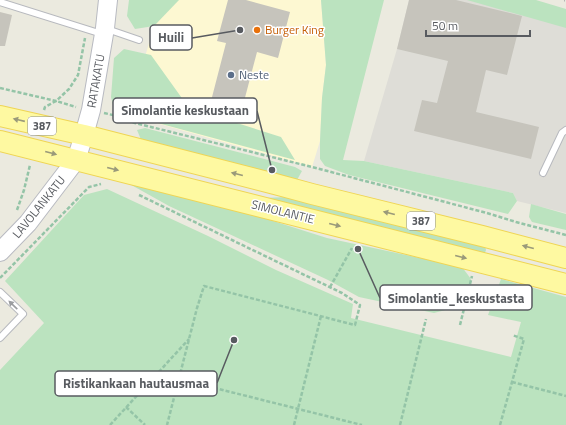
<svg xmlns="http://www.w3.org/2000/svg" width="566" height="425" font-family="'Titillium Web',sans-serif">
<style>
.commercial{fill:#fdf8d2}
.industrial{fill:#deddd7}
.green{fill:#bbe3bf}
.building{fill:#c6c4bc}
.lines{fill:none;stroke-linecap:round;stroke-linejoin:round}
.service-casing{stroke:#b7b9be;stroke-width:8}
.secondary-casing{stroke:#b8bac1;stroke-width:20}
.primary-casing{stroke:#efd554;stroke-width:22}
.path{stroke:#94c4a7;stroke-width:2.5;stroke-dasharray:4 2;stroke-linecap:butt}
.service{stroke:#fff;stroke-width:6}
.secondary{stroke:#fff;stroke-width:18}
.primary{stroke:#fef9a1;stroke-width:20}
.rail{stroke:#b3b4b4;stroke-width:3;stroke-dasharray:1 5;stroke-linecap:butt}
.oneway{fill:#9a9a7a}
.oneway2{fill:#9b9da0}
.food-dot{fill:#e8710a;stroke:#fff;stroke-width:1.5}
.service-dot{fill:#5c6f8a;stroke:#fff;stroke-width:1.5}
.labels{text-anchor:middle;stroke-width:3;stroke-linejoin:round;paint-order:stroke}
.shield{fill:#fff;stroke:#8a8c90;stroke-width:1}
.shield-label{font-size:11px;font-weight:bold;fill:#585b60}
.food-label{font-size:12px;fill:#c56008;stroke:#fff;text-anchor:start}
.service-label{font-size:12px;fill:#4e5e75;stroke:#fff;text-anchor:start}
.street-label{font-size:12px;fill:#585b60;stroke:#fff}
.leader{fill:none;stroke:#585b60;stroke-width:1.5}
.callout-dot{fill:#585b60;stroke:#fff;stroke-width:1.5}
.callout{fill:#fff;stroke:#585b60;stroke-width:1.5}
.callout-label{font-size:13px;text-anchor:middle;font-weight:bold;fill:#585b60}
</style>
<rect width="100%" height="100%" fill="#ebeadf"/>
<path class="commercial" d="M177 0H321L326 65 322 98 320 141 312 167 128 115 154 26Z"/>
<path class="industrial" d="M409 0H469L566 27V213L517 201 513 193 364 161 397 49Z"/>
<g class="green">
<path d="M129 0H179L154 26 135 29 127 16Z"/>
<path d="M321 0H384L343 160 364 161 513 193 517 201 508 214 349 175 325 166 320 159V141L322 98 326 65Z"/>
<path d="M467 0H536L566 9V28Z"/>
<path d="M124 49 151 55 189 108 281 137 295 160 128 115 114 109 111 97 114 58Z"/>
<path d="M145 128 295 167 302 171 297 180 142 142 137 130Z"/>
<path d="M126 182 270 220 327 238 462 267 471 279 464 301 453 308 434 313 359 297 328 280 169 206Z"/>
<path d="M107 189 208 236 276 270 353 304 351 318 511 357 521 322 488 315 501 279 566 297V425H0V370L44 323 5 281 84 195Z"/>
<path d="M287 197 485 246 486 250 484 255 263 198Z"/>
<path d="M531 204 566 214V230L532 222 529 217Z"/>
</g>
<g class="building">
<path d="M228 0H246L290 12 278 58 257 52 242 109 211 101 226 43 217 41Z"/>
<path d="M409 0H456L522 16 507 75 486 70 476 112 539 127 531 159 414 131 422 100 437 103 448 61 397 49Z"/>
<path d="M0 12 12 15 5 46H0Z"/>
</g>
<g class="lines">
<defs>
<g id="service">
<path d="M0 2 102 34"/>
<path d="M107 29 139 40"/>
<path d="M543 173 562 133 566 130"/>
<path d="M0 292 23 314 0 338"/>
</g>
<path id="secondary" d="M0 252 28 223 76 160 84 135 91 110 105 28 108 0"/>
<g id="primary">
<path d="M0 116 84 135 275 184 312 194 482 236 566 258"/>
<path d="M0 141 566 284"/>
</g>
</defs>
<use href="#service" class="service-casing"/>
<use href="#secondary" class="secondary-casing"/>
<use href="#primary" class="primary-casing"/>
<g class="path">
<path d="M0 88 56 101 69 89 78 75 85 38"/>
<path d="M44 110 45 107 56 101 76 107"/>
<path d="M104 113 117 116 135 123 312 167 487 213 516 222 566 235"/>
<path d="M139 195 234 241 342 293 360 305 355 325 204 286 197 308 167 425"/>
<path d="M17 210 24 190 30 165"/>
<path d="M0 278 89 187 101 184"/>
<path d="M330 287 352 248"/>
<path d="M460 325 472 276"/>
<path d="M179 379 362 425"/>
<path d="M512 382 566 396"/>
<path d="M126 407 145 425"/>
<path d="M110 425 189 339"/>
<path d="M294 425 321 316"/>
<path d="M400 425 426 319"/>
<path d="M500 425 524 339 512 335"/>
</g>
<use href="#service" class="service"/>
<use href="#secondary" class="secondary"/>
<use href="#primary" class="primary"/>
<path class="rail" d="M564 0H566"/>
</g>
<defs><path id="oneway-solid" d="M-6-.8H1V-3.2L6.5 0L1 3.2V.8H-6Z"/></defs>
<g class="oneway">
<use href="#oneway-solid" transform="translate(19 120) rotate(-167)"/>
<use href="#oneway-solid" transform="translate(51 153) rotate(15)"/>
<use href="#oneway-solid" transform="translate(113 169) rotate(14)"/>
<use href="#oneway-solid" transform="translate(237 174) rotate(-166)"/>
<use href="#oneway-solid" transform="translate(389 213) rotate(-166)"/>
<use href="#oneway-solid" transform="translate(335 225) rotate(14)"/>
<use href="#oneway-solid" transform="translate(528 247) rotate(-165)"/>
<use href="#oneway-solid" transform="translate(461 257) rotate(14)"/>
</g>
<use class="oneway2" href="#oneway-solid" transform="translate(13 305) rotate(-136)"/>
<circle class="food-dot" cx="257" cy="30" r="4"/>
<circle class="service-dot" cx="231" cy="75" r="4"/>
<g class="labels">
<g class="shield">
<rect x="28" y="117" width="28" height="18" rx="3"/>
<rect x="407" y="212" width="28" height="18" rx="3"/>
</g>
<g class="shield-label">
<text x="42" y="130">387</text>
<text x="421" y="225">387</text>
</g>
<g class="food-label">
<text x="265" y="34">Burger King</text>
</g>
<g class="service-label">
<text x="239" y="79">Neste</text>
</g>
<g class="street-label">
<text transform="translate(96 81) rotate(-80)" y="4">RATAKATU</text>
<text transform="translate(39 207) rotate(-51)" y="4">LAVOLANKATU</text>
<text transform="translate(283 212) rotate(14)" y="4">SIMOLANTIE</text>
</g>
</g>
<path class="leader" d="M240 30L192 38M272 170L257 111M358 249L380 298M234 340L217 383"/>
<g class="callout-dot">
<circle cx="240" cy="30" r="4"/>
<circle cx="272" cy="170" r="4"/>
<circle cx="358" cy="249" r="4"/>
<circle cx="234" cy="340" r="4"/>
</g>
<g class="callout">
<rect x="150" y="25" width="42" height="25" rx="4"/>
<rect x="113" y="98" width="144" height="25" rx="4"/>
<rect x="380" y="285" width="152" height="25" rx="4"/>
<rect x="55" y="371" width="162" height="25" rx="4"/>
</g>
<g class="callout-label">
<text x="171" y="42">Huili</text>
<text x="185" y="115">Simolantie keskustaan</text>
<text x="456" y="303">Simolantie_keskustasta</text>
<text x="136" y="388">Ristikankaan hautausmaa</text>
</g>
<path d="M426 30v6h104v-6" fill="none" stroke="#585b60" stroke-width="2"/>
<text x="432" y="30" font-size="12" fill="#585b60" stroke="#ffffff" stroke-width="3" paint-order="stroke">50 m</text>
</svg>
